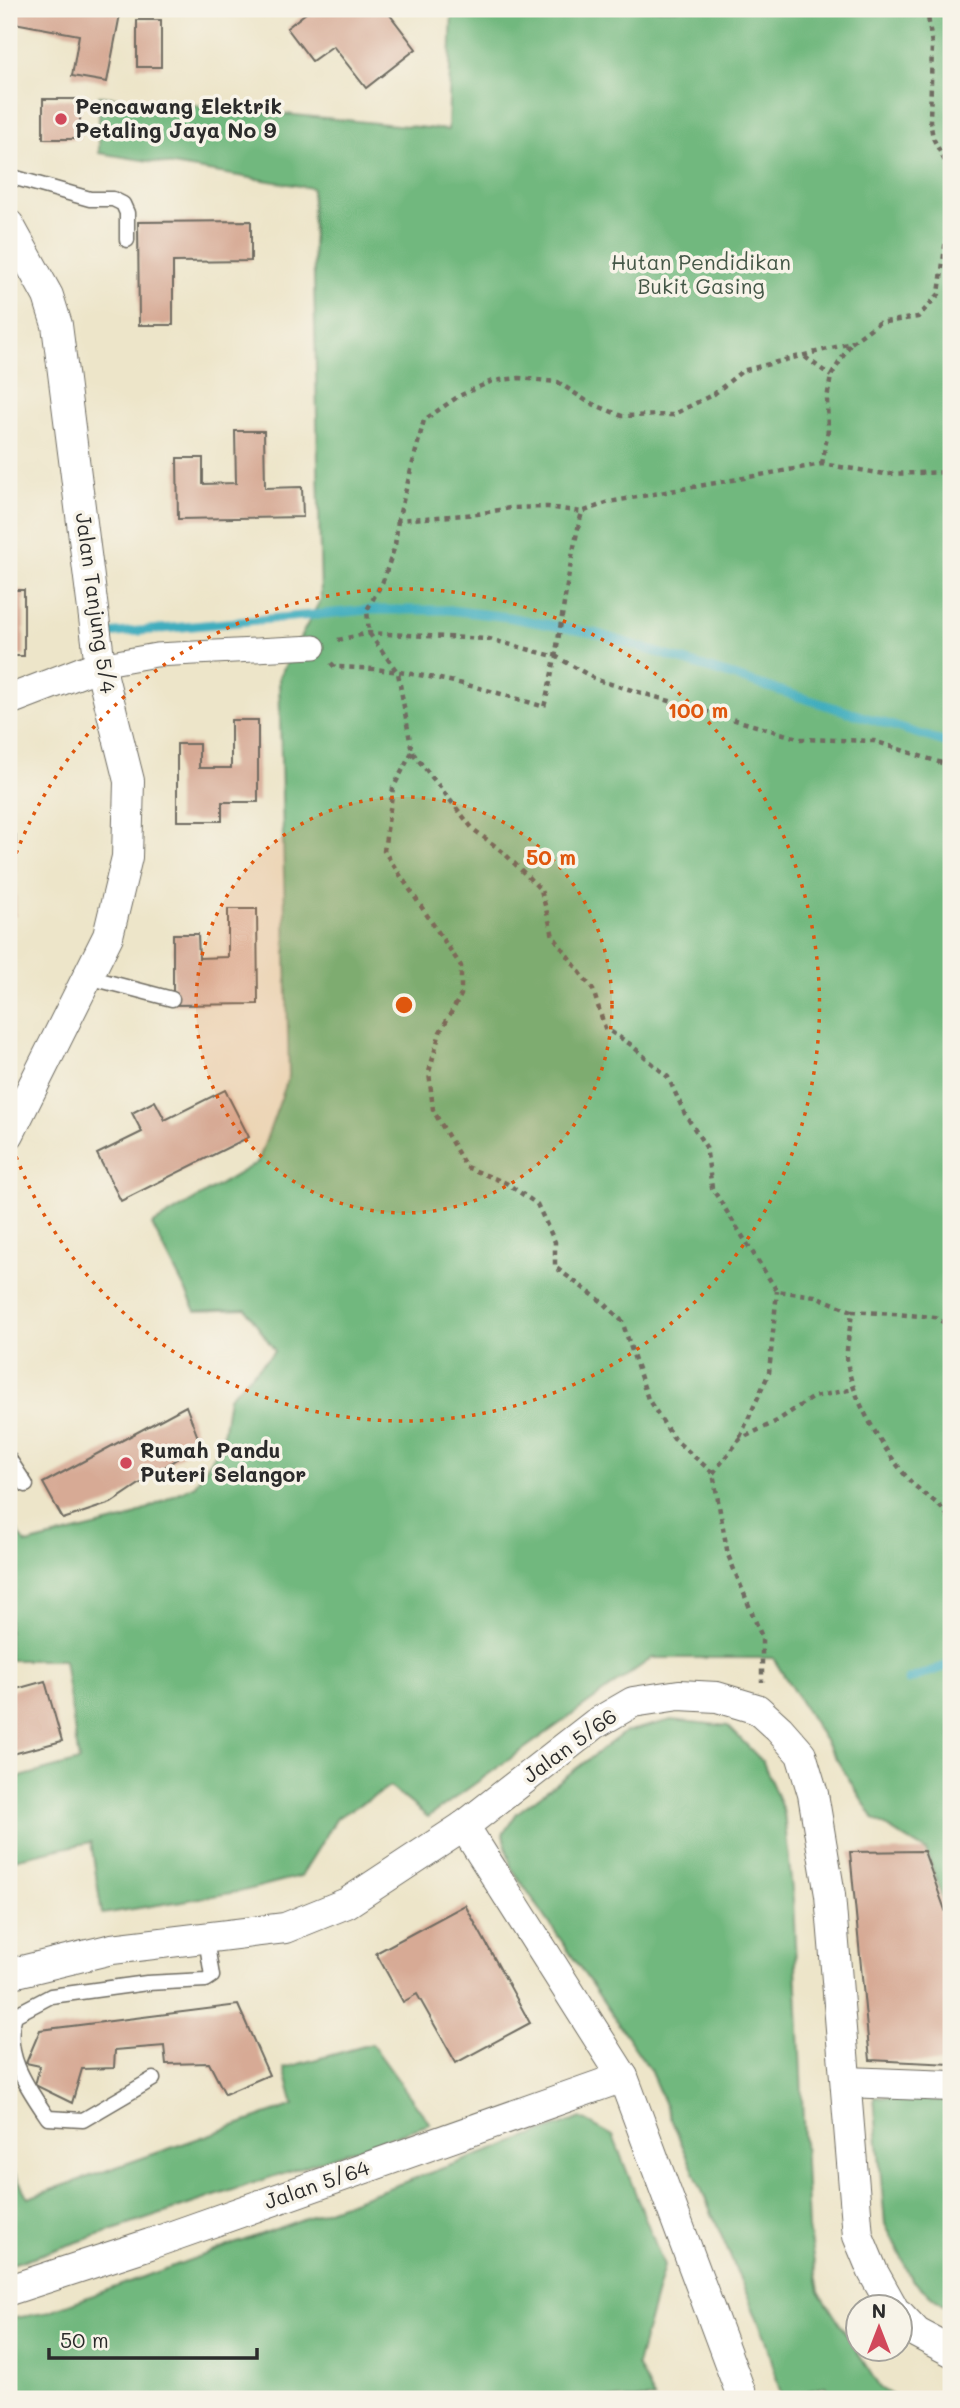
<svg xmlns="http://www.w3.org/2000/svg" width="960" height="2408" font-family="Mali,sans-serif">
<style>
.forest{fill:#71b87e;stroke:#4e7254;stroke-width:2}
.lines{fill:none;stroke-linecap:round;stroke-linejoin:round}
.stream{stroke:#40adbe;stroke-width:9}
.building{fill:#d7aa95}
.service-casing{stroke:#6f6c62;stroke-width:17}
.pedestrian-casing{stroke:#6f6c62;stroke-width:25}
.minor-casing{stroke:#6f6c62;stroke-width:32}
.path{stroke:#6f6c62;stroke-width:4.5;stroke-dasharray:5 5;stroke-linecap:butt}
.service{stroke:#fff;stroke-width:14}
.pedestrian{stroke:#fff;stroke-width:23}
.minor{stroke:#fff;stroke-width:30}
.ring{fill:none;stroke:#df570e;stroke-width:3.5;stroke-dasharray:3.5 7}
.poi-dot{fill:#d1495b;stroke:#f7f3e8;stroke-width:2.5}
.labels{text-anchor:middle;stroke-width:7;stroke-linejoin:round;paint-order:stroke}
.poi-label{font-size:21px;font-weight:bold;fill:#2b2b2b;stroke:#f7f3e8;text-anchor:start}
.park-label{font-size:21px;fill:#435646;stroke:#f7f3e8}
.street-label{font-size:21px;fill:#2b2b2b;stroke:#f7f3e8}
.centre{fill:#df570e;stroke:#f7f3e8;stroke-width:3.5}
.ring-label{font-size:21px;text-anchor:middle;font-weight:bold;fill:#df570e;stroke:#f7f3e8;stroke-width:7;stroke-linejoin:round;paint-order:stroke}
</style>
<rect width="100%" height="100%" fill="#f7f3e8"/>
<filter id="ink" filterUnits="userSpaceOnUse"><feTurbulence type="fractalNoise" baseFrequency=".0143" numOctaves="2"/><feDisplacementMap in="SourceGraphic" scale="14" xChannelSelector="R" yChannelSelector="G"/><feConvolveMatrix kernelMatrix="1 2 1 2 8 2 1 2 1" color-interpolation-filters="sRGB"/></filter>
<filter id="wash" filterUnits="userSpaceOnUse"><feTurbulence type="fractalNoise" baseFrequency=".00686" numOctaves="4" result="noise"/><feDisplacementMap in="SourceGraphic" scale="28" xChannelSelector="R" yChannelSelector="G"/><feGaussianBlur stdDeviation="1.57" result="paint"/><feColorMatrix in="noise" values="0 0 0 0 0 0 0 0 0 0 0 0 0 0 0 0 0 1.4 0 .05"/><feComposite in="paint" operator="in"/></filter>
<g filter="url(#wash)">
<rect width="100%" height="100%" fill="#ede5c9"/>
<g class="forest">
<path d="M452 9H951V1921L926 1851 874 1819 773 1658H652L428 1817 390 1787 337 1818 301 1876 243 1891 102 1914 91 1842 9 1860V1780L79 1761 64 1660H9V1518L26 1544 127 1519 195 1485 222 1442 229 1397 275 1351 246 1309 196 1311 152 1225 258 1162 289 1076 279 677 321 599 312 188 99 153V96L448 130Z"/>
<path d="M672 1720 728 1726 763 1762 784 1813 793 1900 808 2228 819 2291 880 2388 898 2399H834L826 2386 782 2399 766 2339 650 2070 511 1867 503 1834 517 1813 625 1732Z"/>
<path d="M372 2044 430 2124 9 2265V2163L28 2198 294 2105 284 2068Z"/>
<path d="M874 2097 951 2102V2312L913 2281 885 2224Z"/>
<path d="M581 2118 613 2136 664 2266 637 2365 654 2399H9V2319L44 2313Z"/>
</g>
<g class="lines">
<g class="stream">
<path d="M106 634 367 610H449L508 617 598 634 951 744"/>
<path d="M908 1680 951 1664"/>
</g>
</g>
<g id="blocks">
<g class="building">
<path d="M11 9H121L107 82 72 76 79 35 9 22Z"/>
<path d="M311 9H391L387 11 416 49 366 88 333 46 312 61 287 28Z"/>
<rect x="137" y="20" width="24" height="47"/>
<rect x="43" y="99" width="37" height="40"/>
<path d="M251 221V261L173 262V325H139L138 222Z"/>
<path d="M235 431H264L265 488 302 487 303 517 178 519 177 458H203V484L236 483Z"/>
<rect x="9" y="590" width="15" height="66"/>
<path d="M231 720H258V802H222V821H177V744H199V768H231Z"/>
<rect x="9" y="835" width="7" height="81"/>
<path d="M228 909H257L258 1004 173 1005V934H198L199 958 228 957Z"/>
<path d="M225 1090 249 1137 121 1201 97 1154 142 1132 132 1113 155 1101 165 1120Z"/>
<path d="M186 1406 200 1443 111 1503 63 1519 43 1483Z"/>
<path d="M45 1681 62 1741 9 1755V1691Z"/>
<path d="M924 1851 951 1927V2064L870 2060 850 1852Z"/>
<path d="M465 1905 530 2023 456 2063 417 1994 403 2002 376 1953Z"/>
<path d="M238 2005 269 2075 225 2094 209 2063 166 2064 164 2046 115 2050 114 2068 82 2069 72 2103 35 2085 40 2066 26 2063 40 2030Z"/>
</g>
</g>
</g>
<g filter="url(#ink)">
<use href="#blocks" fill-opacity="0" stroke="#6f6c62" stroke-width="2"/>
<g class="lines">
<defs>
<g id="service">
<path d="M9 176 90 199H113L123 204 127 213V240"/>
<path d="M88 977 172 999"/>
<path d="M9 1459 26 1485"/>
<path d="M153 2079 83 2120 48 2118C27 2087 2 2053 15 2015L51 1996 147 1983 206 1980 212 1976 206 1939"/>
</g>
<path id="pedestrian" d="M100 665 156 655 314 647"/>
<g id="minor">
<path d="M9 225 48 296 57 325 100 665 129 781 127 857 108 936 9 1134"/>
<path d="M9 700 100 665"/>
<path d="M464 1826 623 2077 743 2399"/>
<path d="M9 1974 112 1949 285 1928 347 1903 464 1826 595 1724 633 1702 679 1695 717 1697 757 1709 779 1729 801 1754 813 1794 830 1895 858 2236 873 2272 892 2306"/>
<path d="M847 2082 951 2086"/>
<path d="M9 2290 150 2244 623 2077"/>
<path d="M900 2315 917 2333 951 2351"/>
</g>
</defs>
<use href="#service" class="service-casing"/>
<use href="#pedestrian" class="pedestrian-casing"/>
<use href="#minor" class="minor-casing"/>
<g class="path">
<path d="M927 9 932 45 930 121 933 138 949 169 951 199 939 294 918 317 878 323 851 343 742 371 714 394 672 415 622 416 588 402 558 382 519 378 492 381 459 396 424 420 398 520 477 514 510 508 548 507 582 512 609 502 822 464 885 474 951 472"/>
<path d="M805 357 831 376"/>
<path d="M822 464 828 430 827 399 831 376 851 343"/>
<path d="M398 520 395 546 383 581 367 610 369 633 398 673 412 752 473 829 503 852 541 890 553 936 593 990 605 1028 630 1044 668 1077 685 1114 706 1147 712 1188 777 1291 815 1296 852 1311C851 1326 846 1344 847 1359 850 1397 886 1454 911 1482 924 1496 946 1505 951 1524"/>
<path d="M338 640 369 633 489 639 557 657 597 680 801 739 874 741 951 766"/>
<path d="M331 663 335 667C406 668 476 685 544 707 561 643 565 577 582 512"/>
<path d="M412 752 393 788 384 851 461 966V995L440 1032 429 1072 433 1110 466 1167 506 1183 537 1204 555 1242V1267L605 1304 622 1321 648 1399 674 1439 713 1473 728 1555 762 1637V1682"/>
<path d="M852 1311 935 1317 951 1327"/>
<path d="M740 1437 769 1373 777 1291"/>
<path d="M713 1473 740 1439 777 1421 813 1397 854 1389"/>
</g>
<use href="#service" class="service"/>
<use href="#pedestrian" class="pedestrian"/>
<use href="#minor" class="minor"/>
</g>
</g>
<circle cx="404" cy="1005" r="208" fill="#df570e" fill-opacity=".12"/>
<g class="ring">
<circle cx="404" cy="1005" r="208"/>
<path d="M9 873A416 416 0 1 1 9 1137"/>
</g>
<g class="poi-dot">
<circle cx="61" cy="119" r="7"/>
<circle cx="126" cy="1463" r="7"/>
</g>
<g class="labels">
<g class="poi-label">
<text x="75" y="114">Pencawang Elektrik<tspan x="75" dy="24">Petaling Jaya No 9</tspan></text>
<text x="140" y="1458">Rumah Pandu<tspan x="140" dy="24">Puteri Selangor</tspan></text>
</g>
<g class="park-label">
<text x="701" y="270">Hutan Pendidikan<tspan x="701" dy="24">Bukit Gasing</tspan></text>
</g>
<g class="street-label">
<text transform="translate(95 603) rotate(82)" y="7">Jalan Tanjung 5/4</text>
<text transform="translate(570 1746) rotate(-36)" y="7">Jalan 5/66</text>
<text transform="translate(317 2185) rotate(-19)" y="7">Jalan 5/64</text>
</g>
</g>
<circle cx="404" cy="1005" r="10" class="centre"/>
<g class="ring-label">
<text x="698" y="718">100 m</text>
<text x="551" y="865">50 m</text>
</g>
<rect width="960" height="2408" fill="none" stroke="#f7f3e8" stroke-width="35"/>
<g transform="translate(879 2328)"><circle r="33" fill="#f7f3e8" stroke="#a5a39c" stroke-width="2"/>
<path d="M0-5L12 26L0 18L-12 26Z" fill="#d1495b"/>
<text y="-10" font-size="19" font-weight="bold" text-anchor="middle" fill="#2b2b2b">N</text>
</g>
<path d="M49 2348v10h208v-10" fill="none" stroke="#2b2b2b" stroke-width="3.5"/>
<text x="60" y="2348" font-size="21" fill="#2b2b2b" stroke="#f7f3e8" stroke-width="5" paint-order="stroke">50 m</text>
</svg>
